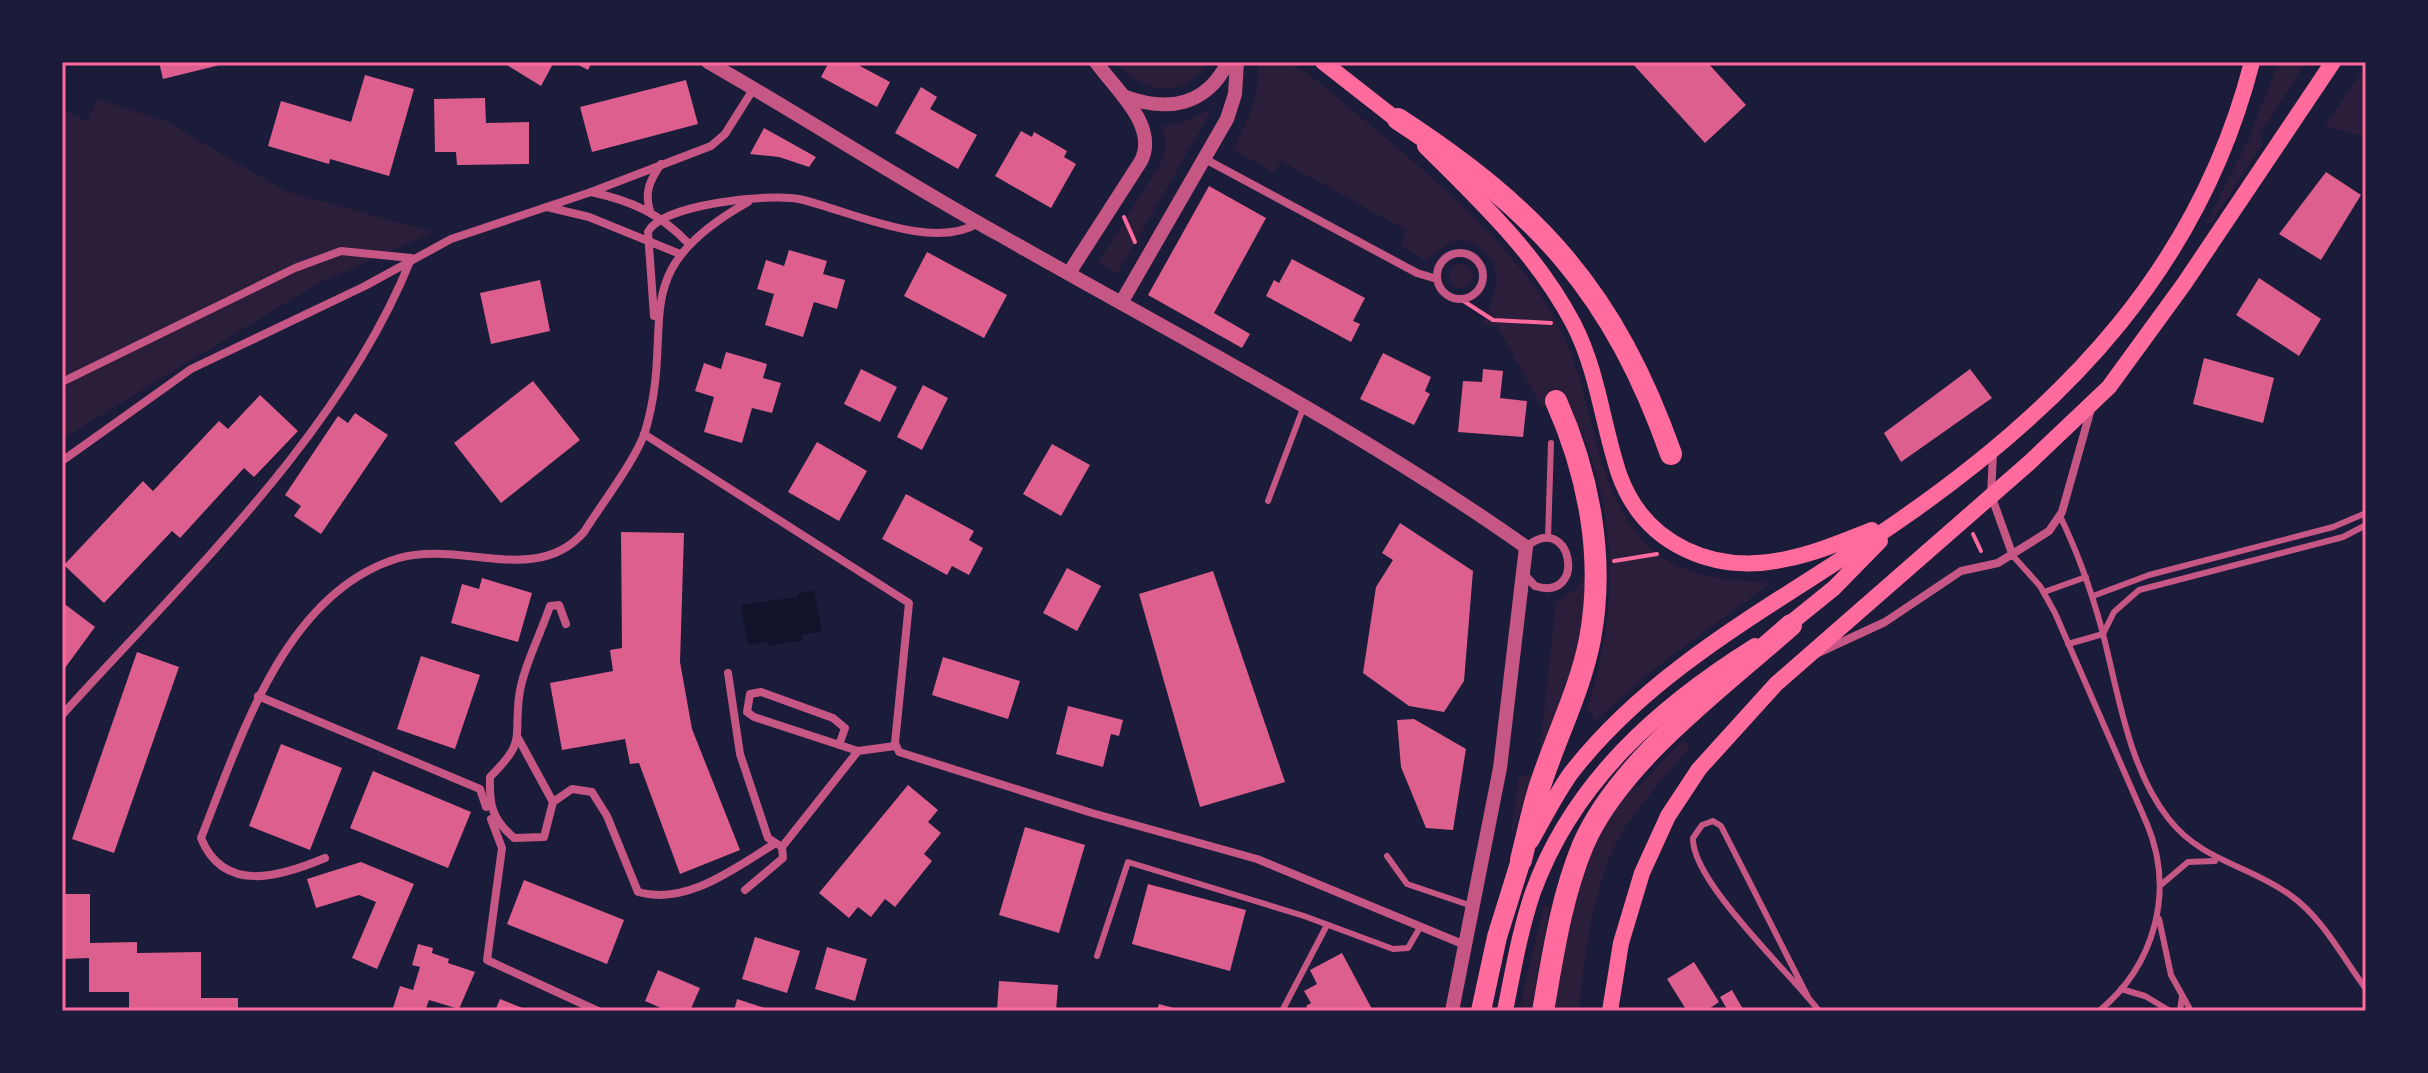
<svg xmlns="http://www.w3.org/2000/svg" width="2428" height="1073" font-family="'Source Sans 3',sans-serif">
<style>
.green{fill:#2a1e3b}
.water{fill:#12122b}
.building{fill:#dd5f8e}
.lines{fill:none;stroke-linecap:round;stroke-linejoin:round}
.path{stroke:#ff6b9d;stroke-width:4}
.service{stroke:#c65784;stroke-width:6}
.minor{stroke:#c65784;stroke-width:8}
.tertiary{stroke:#c65784;stroke-width:14}
.secondary{stroke:#ff6b9d;stroke-width:16}
.primary{stroke:#ff6b9d;stroke-width:20}
.trunk{stroke:#ff6b9d;stroke-width:22}
.neatline{fill:none;stroke:#ff6b9d;stroke-width:3}
</style>
<rect width="100%" height="100%" fill="#1b1b3a"/>
<g class="green">
<path d="M1116 62H1208C1187 100 1140 94 1116 62Z"/>
<path d="M1259 62C1268 62 1281 60 1289 63 1311 72 1333 95 1352 110 1421 167 1519 247 1560 328 1596 398 1591 487 1647 545 1681 578 1727 580 1771 583L1651 671 1596 721 1587 710C1621 607 1619 493 1564 397L1542 407 1497 326 1482 325C1492 299 1508 274 1484 251 1476 244 1466 239 1456 241 1444 244 1436 255 1425 260L1401 246 1406 230 1281 161 1274 173 1233 149C1249 120 1259 95 1259 62Z"/>
<path d="M2278 62H2306L2260 134 2263 143 2211 223 2206 224 2250 137Z"/>
<path d="M2366 66V137L2325 126Z"/>
<path d="M98 99 168 122 285 191 433 232 315 285 62 439V110L87 121Z"/>
<path d="M1213 108 1117 274 1098 263 1163 159 1166 144 1162 126 1184 122Z"/>
<circle cx="1461" cy="276" r="12"/>
<path d="M1582 577H1588L1581 645 1539 758 1556 603 1578 587Z"/>
<path d="M1683 740 1690 747C1669 772 1647 796 1628 823 1596 866 1584 958 1579 1011H1553L1572 912 1589 854 1633 783 1638 787Z"/>
<path d="M1534 775 1510 840 1519 777Z"/>
<path d="M1544 905 1550 906 1531 1011H1519Z"/>
</g>
<path class="water" d="M814 590 822 631 802 635 803 640 768 646 767 641 748 645 741 605 798 597V594Z"/>
<g class="building">
<path d="M159 62H227L228 63 163 79Z"/>
<path d="M502 62H554L541 86Z"/>
<path d="M573 62H592L588 70Z"/>
<path d="M829 62H862L860 66 890 82 877 107 821 77Z"/>
<path d="M1631 62H1707L1746 105 1705 143Z"/>
<path d="M365 75 414 89 389 176 330 159 329 164 268 146 281 101 351 122Z"/>
<path d="M686 80 698 124 592 152 580 107Z"/>
<path d="M921 87 937 97 930 109 977 135 958 169 895 133Z"/>
<path d="M485 98 486 123 529 122V164L457 165 456 152H435L434 99Z"/>
<path d="M764 128 816 157 809 167 779 157 750 154Z"/>
<path d="M1021 131 1032 137 1034 132 1067 151 1064 157 1076 164 1051 208 995 176Z"/>
<path d="M2326 172 2361 195 2321 260 2279 234Z"/>
<path d="M1209 186 1266 218 1214 313 1250 334 1242 348 1148 295Z"/>
<path d="M789 250 827 261 823 274 845 280 837 309 814 302 803 337 765 325 774 294 757 289 766 260 784 266Z"/>
<path d="M927 252 1007 295 984 338 904 296Z"/>
<path d="M1292 259 1365 298 1353 321 1360 324 1351 342 1266 296 1274 280 1279 283Z"/>
<path d="M2259 278 2321 319 2299 356 2236 315Z"/>
<path d="M540 280 550 331 491 344 480 293Z"/>
<path d="M726 352 767 364 763 378 781 383 772 413 752 408 742 443 704 432 714 397 695 391 704 363 721 369Z"/>
<path d="M1383 353 1431 377 1425 391 1430 394 1414 425 1360 399Z"/>
<path d="M2204 358 2274 378 2263 423 2193 404Z"/>
<path d="M861 369 897 387 880 422 844 404Z"/>
<path d="M1483 369 1503 371 1500 398 1527 401 1523 437 1458 432 1463 381 1482 382Z"/>
<path d="M1970 369 1992 398 1901 462 1884 433Z"/>
<path d="M533 381 580 440 501 503 454 443Z"/>
<path d="M923 385 948 398 922 450 897 437Z"/>
<path d="M260 395 298 431 254 477 244 468 180 538 172 531 104 603 64 565 143 481 153 491 219 421 228 429Z"/>
<path d="M355 413 388 435 321 534 294 516 301 506 285 495 338 416 348 423Z"/>
<path d="M817 442 867 471 839 521 788 492Z"/>
<path d="M1052 444 1090 465 1061 516 1023 494Z"/>
<path d="M906 494 974 531 969 540 983 548 969 575 952 566 947 575 882 539Z"/>
<path d="M1400 523 1473 571 1464 681 1444 712 1409 706 1363 673 1376 587 1393 560 1382 553Z"/>
<path d="M621 532 684 533 680 662 692 729 740 850 680 874 639 763 630 764 625 739 562 750 550 683 613 671 610 650 622 648Z"/>
<path d="M1067 568 1101 586 1077 631 1043 613Z"/>
<path d="M1213 571 1285 782 1200 807 1139 594Z"/>
<path d="M482 578 532 593 518 642 451 623 462 584 479 589Z"/>
<path d="M62 602 95 627 62 672Z"/>
<path d="M137 652 179 667 114 853 72 839Z"/>
<path d="M421 656 480 675 455 749 397 729Z"/>
<path d="M943 657 1020 681 1008 719 932 695Z"/>
<path d="M1068 706 1123 720 1119 736 1111 734 1103 767 1056 754Z"/>
<path d="M1414 719 1466 749 1453 830 1426 828 1401 767 1397 720Z"/>
<path d="M281 744 342 768 310 850 249 826Z"/>
<path d="M373 771 471 812 448 868 350 828Z"/>
<path d="M908 785 938 810 928 822 941 833 924 854 932 861 895 907 885 899 871 917 858 907 849 918 819 893Z"/>
<path d="M1025 827 1085 845 1059 933 999 915Z"/>
<path d="M361 862 414 884 377 969 352 958 376 902 359 895 316 908 307 879Z"/>
<path d="M524 880 624 920 607 964 507 924Z"/>
<path d="M1148 884 1246 910 1230 971 1132 944Z"/>
<path d="M62 894H90V943L137 942V953L201 952V998H238V1011H129V992H89V958L62 959Z"/>
<path d="M755 937 800 951 787 993 742 979Z"/>
<path d="M418 944 433 948 432 953 449 959 448 963 475 972 459 1009 429 1000 425 1011H392L400 986 413 990 420 967 412 965Z"/>
<path d="M827 947 867 959 855 1001 815 989Z"/>
<path d="M1342 953 1373 1011H1309L1306 1006 1311 1003 1304 991 1317 984 1310 970Z"/>
<path d="M1694 962 1719 1002 1706 1011H1687L1667 979Z"/>
<path d="M658 970 700 988 690 1011H668L645 1001Z"/>
<path d="M999 981 1058 985 1056 1011H997Z"/>
<path d="M1732 990 1744 1011H1728L1720 997Z"/>
<path d="M500 999 530 1011H495Z"/>
<path d="M737 999 771 1010V1011H734Z"/>
<path d="M1159 1004 1181 1010V1011H1157Z"/>
</g>
<g class="lines">
<g class="path">
<path d="M1124 217 1135 242"/>
<path d="M1462 300 1493 320 1551 323"/>
<path d="M1973 534 1981 551"/>
<path d="M1614 561 1657 554"/>
</g>
<g class="service">
<path d="M1268 501 1304 406"/>
<path d="M2060 516C2078 553 2091 590 2102 630 2118 691 2128 767 2168 818 2202 862 2249 865 2290 895 2324 919 2342 957 2366 989"/>
<path d="M1548 538 1551 443"/>
<path d="M2013 556 2040 586 2055 613 2147 824C2175 891 2155 965 2099 1011"/>
<path d="M2044 592 2086 577"/>
<path d="M2093 596 2149 575 2333 527 2366 513"/>
<path d="M2068 644 2103 634 2114 612 2139 590 2343 537 2366 525"/>
<path d="M1387 856 1407 884 1472 906"/>
<path d="M2162 884 2188 862 2215 861"/>
<path d="M2159 919 2171 975 2191 1011"/>
<path d="M1097 956 1128 862 1304 916 1393 949 1408 948 1419 929"/>
<path d="M2121 989 2145 996 2170 1011"/>
<path d="M1808 997 1721 826 1713 821 1702 825 1693 838C1691 881 1792 975 1819 1011"/>
<path d="M1282 1011 1327 925"/>
<path d="M2180 1011 2182 996"/>
</g>
<g class="minor">
<path d="M1205 159 1417 273 1437 279"/>
<path d="M591 192C632 201 659 213 688 243"/>
<path d="M547 207 589 217 680 254"/>
<path d="M650 211C644 192 650 180 661 164"/>
<circle cx="1460" cy="276" r="23"/>
<path d="M654 316 648 232C661 204 772 193 799 199 848 210 932 252 978 223"/>
<path d="M62 382 295 268 341 251 411 258"/>
<path d="M644 434 909 603 895 743 899 752 1092 813 1257 859 1465 945"/>
<path d="M1993 453 1991 495 2013 556"/>
<path d="M62 461 191 369 365 286 451 239 591 192 711 146 725 134 754 88"/>
<path d="M1524 574 1535 586C1588 603 1572 509 1526 547"/>
<path d="M566 624 559 605 550 606C541 633 522 670 519 697 514 741 526 741 490 777 489 805 492 819 514 838L544 837 553 802 572 789 592 792 607 816 638 892C686 906 735 868 774 844"/>
<path d="M1818 653 1885 622 1961 571 1998 563 2049 531 2062 512 2091 409"/>
<path d="M728 673 740 754 768 838 782 847 858 751 895 746"/>
<path d="M258 696 480 789 486 807"/>
<path d="M62 715C186 578 342 432 411 259"/>
<path d="M518 738 553 802"/>
<path d="M839 745 845 728 833 718 761 692 750 694 747 712 754 717 858 751"/>
<path d="M491 819 502 848 487 960 598 1011"/>
<path d="M325 858C282 876 224 895 201 838 240 740 284 592 399 558 461 540 536 587 584 532 601 505 636 459 645 432 678 321 620 274 748 202"/>
<path d="M745 890 783 858 782 847"/>
</g>
<g class="tertiary">
<path d="M708 62C806 118 901 180 1000 235 1177 336 1359 429 1526 547L1500 768 1452 1011"/>
<path d="M1123 96C1166 112 1206 107 1228 62"/>
<path d="M1069 273 1141 161C1159 126 1115 89 1096 62"/>
<path d="M1121 303 1227 119 1235 94 1237 62"/>
</g>
<g class="secondary">
<path d="M1323 62 1406 127"/>
<path d="M1425 146C1481 202 1536 253 1573 323 1598 371 1602 423 1619 474 1644 545 1714 575 1786 559 1816 553 1844 541 1872 530"/>
<path d="M1782 630 1834 588 1880 541"/>
<path d="M1531 841C1544 818 1556 794 1571 773 1657 662 1787 599 1900 520 2068 404 2200 265 2252 62"/>
<path d="M1505 1011C1513 971 1520 930 1533 892 1573 782 1659 706 1755 646"/>
<path d="M1610 1011 1621 943 1642 873 1668 816 1699 769 1776 684 2030 462 2109 387 2184 284 2333 62"/>
</g>
<path class="primary" d="M1481 1011 1497 937 1521 860"/>
<g class="trunk">
<path d="M1398 119C1539 211 1614 293 1671 454"/>
<path d="M1521 860C1527 836 1532 812 1539 789 1555 738 1580 691 1590 639 1605 558 1589 475 1556 401"/>
<path d="M1543 1011C1553 955 1561 898 1583 845 1620 760 1722 687 1791 625"/>
</g>
</g>
<rect width="2428" height="1073" fill="none" stroke="#1b1b3a" stroke-width="128"/>
<rect x="64" y="64" width="2300" height="945" class="neatline"/>
</svg>
